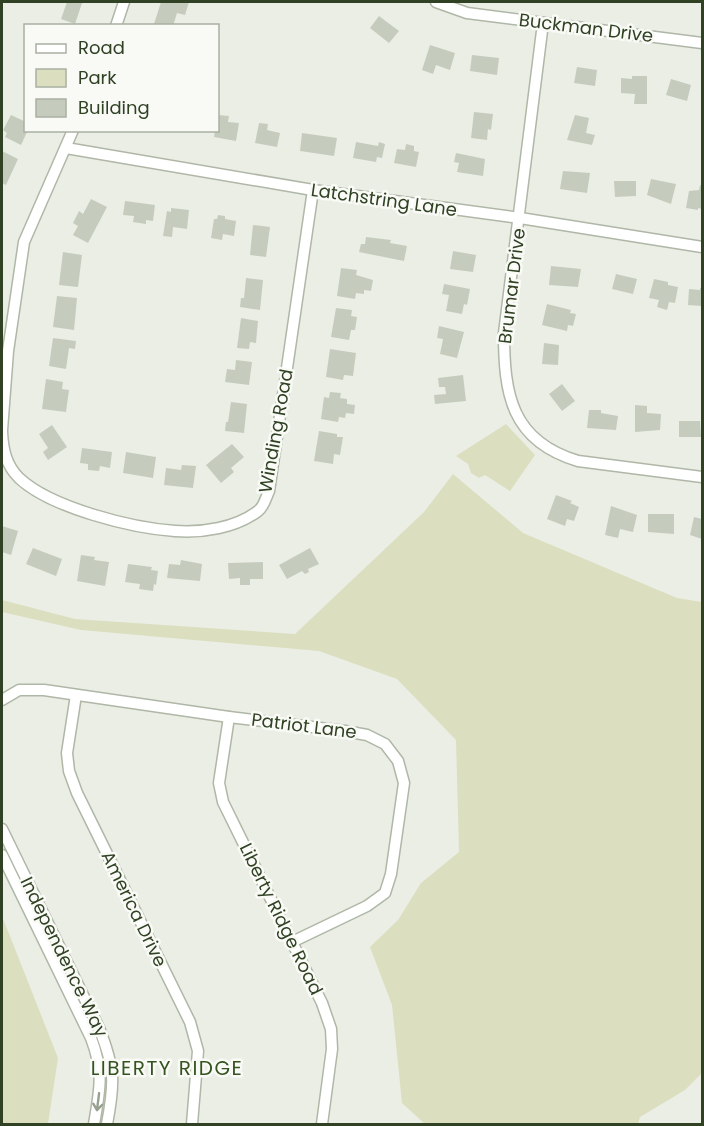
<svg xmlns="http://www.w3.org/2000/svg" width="704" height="1126" font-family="Poppins,sans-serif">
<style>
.green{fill:#dbdfbf}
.building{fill:#c5ccbe}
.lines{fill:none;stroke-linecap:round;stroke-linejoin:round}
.minor-casing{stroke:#afb7a7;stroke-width:13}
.minor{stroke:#fff;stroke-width:10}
.oneway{stroke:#98a092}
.labels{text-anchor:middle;stroke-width:5;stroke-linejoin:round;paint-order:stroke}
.street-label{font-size:18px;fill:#304124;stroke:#f9faf6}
.neighbourhood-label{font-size:20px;letter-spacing:1.5px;fill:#345320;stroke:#f9faf6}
</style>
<rect width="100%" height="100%" fill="#ebeee5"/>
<g class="green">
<path d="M506 424 535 455 510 491 485 475 479 478 471 473 468 464 456 456Z"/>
<path d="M453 474 523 533 677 598 702 602V1073L685 1090 640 1117 638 1124H425L402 1103 392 1005 370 947 398 920 421 883 459 852 456 740 397 679 319 651 81 630 2 612V600L75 619 295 634 424 512Z"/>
<path d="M2 916 58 1058 48 1124H2Z"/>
</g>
<g class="building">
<path d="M67 2 82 3 75 24 61 19Z"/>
<path d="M161 2H189L185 15 177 13 173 26H160L154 24Z"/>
<path d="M379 16 399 31 389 43 370 28Z"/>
<path d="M430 45 455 53 450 70 436 65 433 74 422 70Z"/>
<path d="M472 55 499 58 497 75 470 71Z"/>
<path d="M577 67 597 70 595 86 574 83Z"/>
<path d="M632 76H647V104H634L635 94 621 93V78L632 79Z"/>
<path d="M671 79 691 85 687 101 666 95Z"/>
<path d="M474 112 493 114 491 130 488 129 487 140 471 138Z"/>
<path d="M11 115 26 122V130H28L21 145 5 137 7 133 3 130Z"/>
<path d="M218 115 229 116 228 122 239 123 236 141 214 137 215 130H218Z"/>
<path d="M575 115 589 118 586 133 595 135 592 145 567 140Z"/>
<path d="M259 123 268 124 267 130 280 133 277 147 255 143Z"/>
<path d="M302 133 337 138 334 156 300 151Z"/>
<path d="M356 142 378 146 379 142 385 144 382 158 377 157 376 162 353 158Z"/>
<path d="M406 144 414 146V151L419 152 416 167 394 163 397 149 405 150Z"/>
<path d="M2 151 18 159 6 185 2 183Z"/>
<path d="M456 153 485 159 483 176 457 172 459 163 454 162Z"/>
<path d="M563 171 590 173 587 193 560 189Z"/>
<path d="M651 179 676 184 671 204 647 195Z"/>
<path d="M614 181H636V196L615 197Z"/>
<path d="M700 185 702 186V209L698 208V210L686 208 689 191 699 190Z"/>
<path d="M91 199 107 207 88 243 73 235 78 226 73 223 79 211 83 214Z"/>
<path d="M125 201 155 205 153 221 146 220V224L133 222 134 216 123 215Z"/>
<path d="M171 208 189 210 187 229 173 227 172 237 163 236 167 211 171 212Z"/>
<path d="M218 215 225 216V219L236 221 234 236 223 234 222 240 211 238 214 219H217Z"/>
<path d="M253 225 270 227 266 257 250 255Z"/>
<path d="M366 237 391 240 390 243 407 246 404 261 359 252 361 244H365Z"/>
<path d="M453 251 476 255 473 272 450 269Z"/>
<path d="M63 252 82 255 78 287 59 285Z"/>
<path d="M551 266 581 269 578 287 549 285Z"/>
<path d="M341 268 357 270 356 275 373 280 371 291 364 290V294L356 293 355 299 337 296Z"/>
<path d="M616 274 637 279 633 294 612 289Z"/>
<path d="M246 278 263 280 260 310 240 307 241 298H244Z"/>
<path d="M654 279 668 282V285L678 287 675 303 669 302 667 310 657 307 659 300 649 298Z"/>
<path d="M444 284 470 289 467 305 464 304 462 314 446 311 449 295 442 294Z"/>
<path d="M700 288H702V306L688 305 689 289 700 290Z"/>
<path d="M57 296 77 298 74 330 53 327Z"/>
<path d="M547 304 571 310 570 313 576 314 573 326 568 325 567 331 542 325Z"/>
<path d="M336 308 352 310 351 316 357 317 355 330H351L349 340 331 337Z"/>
<path d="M241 318 258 321 256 343 250 342 249 349 237 348Z"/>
<path d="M439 326 464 332 457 358 440 354 443 339 437 338Z"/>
<path d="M53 338 76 341 75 349 69 348 66 369 49 366Z"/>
<path d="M544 343 559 345 558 365 542 364Z"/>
<path d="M330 349 356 353 353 376 344 375 343 380 326 377Z"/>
<path d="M236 360 252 362 249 385 225 382 227 369 235 370Z"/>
<path d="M463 375 466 401 435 404 434 395 446 394 445 387H439L438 378Z"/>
<path d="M46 379 63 382 62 389 69 390 66 412 42 409Z"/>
<path d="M562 384 575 401 562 411 549 394Z"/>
<path d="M330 392 341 393 340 398 347 399V404L355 405 354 414 346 413 345 418 339 417 338 422 321 419 324 397 329 398Z"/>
<path d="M231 402 247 404 244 433 225 431 226 422H228Z"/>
<path d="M635 405 647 406V413L661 414 660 430 635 432Z"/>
<path d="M589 410H601V413L618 416 616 430 587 428Z"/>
<path d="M679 421H700L701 437H679Z"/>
<path d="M52 425 67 447 48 460 43 452 48 448 39 434Z"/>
<path d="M319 431 337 434V437H343L340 455 334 454 333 464 314 461Z"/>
<path d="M232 444 244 457 231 468 234 472 221 483 206 465Z"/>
<path d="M82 448 112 452 110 468 100 466 99 471 88 470V464L80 463Z"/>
<path d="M126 452 156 457 153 478 123 473Z"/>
<path d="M182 465 196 466 193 488 164 485 166 468 181 470Z"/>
<path d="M556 495 572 501 570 503 579 507 574 521 567 519 565 526 547 519Z"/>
<path d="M611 506 637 515 633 532 620 529 618 538 605 535Z"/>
<path d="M648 514H674V534L648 532Z"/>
<path d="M694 517 702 519V539L690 535Z"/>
<path d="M2 526 18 531 11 555 2 552Z"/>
<path d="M33 548 62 559 56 576 26 564Z"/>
<path d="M310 548 319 564 308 569 309 572 305 574 302 571 287 579 279 565Z"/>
<path d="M81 555 95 557 94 560 109 562 105 586 77 581Z"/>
<path d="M181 560 202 564 200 581 167 578 169 564 180 565Z"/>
<path d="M263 562V579H250V585H240V578L229 579 228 563Z"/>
<path d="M128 564 152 567 151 570 158 571 156 585 154 584 153 591 139 589 140 584 125 582Z"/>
</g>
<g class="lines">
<defs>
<g id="minor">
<path d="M436 2 467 13 702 43"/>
<path d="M543 23 504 333C504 394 511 441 578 461L702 477"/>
<path d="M116 26 124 2"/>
<path d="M66 148 313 190 520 218 702 247"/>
<path d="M2 430 8 351 24 242 73 130"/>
<path d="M2 432C3 450 6 465 19 478 51 508 132 528 175 531 202 533 236 528 258 511 264 507 266 497 269 491L313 190"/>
<path d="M76 695 67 753 69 771 77 793 190 1022 198 1051 192 1124"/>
<path d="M2 700 19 690H44L229 717 345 731 367 735 385 744 398 761 404 783 391 874 385 893 367 906 292 942"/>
<path d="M229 717 219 783 223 802 322 1003 331 1029 332 1049 322 1124"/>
<path d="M2 829 99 1028C115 1068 115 1082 107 1124"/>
<path d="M2 855 91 1038C104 1072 100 1089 94 1124"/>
</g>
</defs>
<use href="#minor" class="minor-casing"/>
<use href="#minor" class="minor"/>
</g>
<defs><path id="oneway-shaft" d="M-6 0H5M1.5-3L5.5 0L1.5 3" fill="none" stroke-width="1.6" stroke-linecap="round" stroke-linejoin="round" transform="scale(1.5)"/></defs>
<use class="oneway" href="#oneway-shaft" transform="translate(98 1102) rotate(97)"/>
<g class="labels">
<g class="street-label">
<text transform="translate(586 28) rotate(7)" y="6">Buckman Drive</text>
<text transform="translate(384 200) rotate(8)" y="6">Latchstring Lane</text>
<text transform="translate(512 286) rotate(-83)" y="6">Brumar Drive</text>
<text transform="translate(276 431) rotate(-80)" y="6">Winding Road</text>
<text transform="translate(304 726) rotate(7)" y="6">Patriot Lane</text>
<text transform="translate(134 909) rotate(64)" y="6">America Drive</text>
<text transform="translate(281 919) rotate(64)" y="6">Liberty Ridge Road</text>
<text transform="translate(64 957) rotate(64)" y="6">Independence Way</text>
</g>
<g class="neighbourhood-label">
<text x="167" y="1075">LIBERTY RIDGE</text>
</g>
</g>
<rect width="704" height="1126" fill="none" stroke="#304124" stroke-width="6"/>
<rect x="24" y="24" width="195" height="108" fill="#f9faf6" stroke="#a9b0a2" stroke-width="1.5"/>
<rect x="36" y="44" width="30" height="9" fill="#ffffff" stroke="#a9b0a2" stroke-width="1.5"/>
<text x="78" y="54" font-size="18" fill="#304124">Road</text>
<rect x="36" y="69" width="30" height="18" fill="#dbdfbf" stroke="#a9b0a2" stroke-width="1.5"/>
<text x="78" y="84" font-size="18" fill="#304124">Park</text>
<rect x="36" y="99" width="30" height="18" fill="#c5ccbe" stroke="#a9b0a2" stroke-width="1.5"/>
<text x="78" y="114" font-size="18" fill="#304124">Building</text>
</svg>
